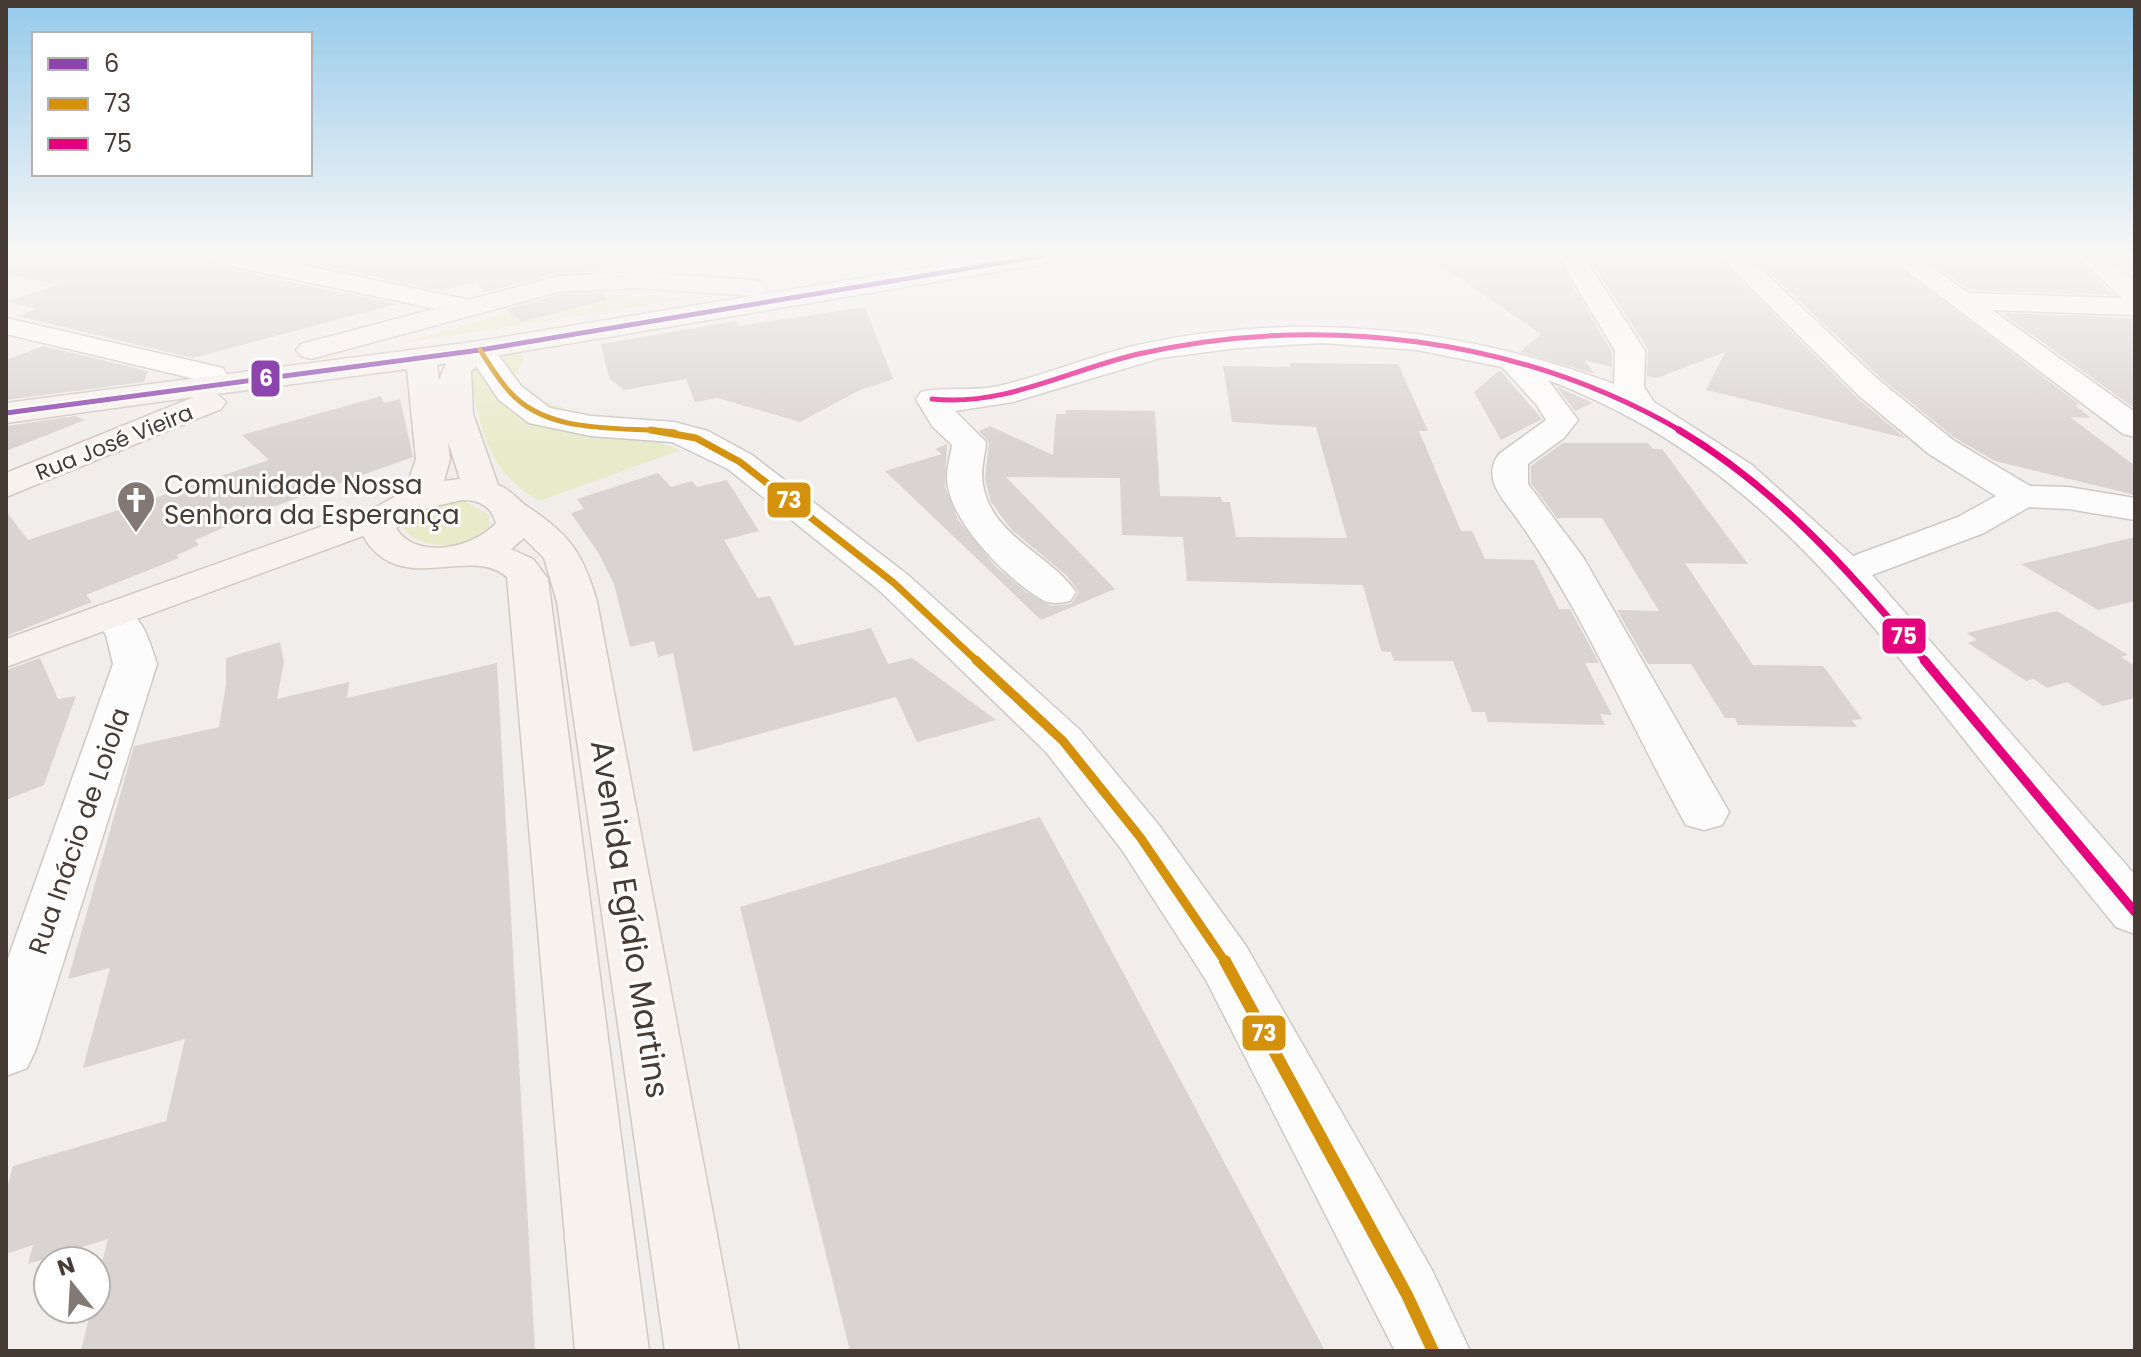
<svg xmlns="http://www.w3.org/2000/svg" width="2141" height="1357" font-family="Poppins,sans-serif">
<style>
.green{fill:#e8ebca}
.building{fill:#d9d4d1}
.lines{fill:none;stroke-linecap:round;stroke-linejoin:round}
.street-casing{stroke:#cec9c6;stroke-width:3}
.secondary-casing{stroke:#d2c9c2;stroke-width:3}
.street{fill:#fdfcfc;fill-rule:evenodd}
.secondary{fill:#f7f2ee;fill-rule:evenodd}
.bus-1-casing{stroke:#fff;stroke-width:9}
.bus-2-far3-casing{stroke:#fff;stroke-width:9}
.bus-2-far2-casing{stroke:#fff;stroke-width:12}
.bus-2-far1-casing{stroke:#fff;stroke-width:15}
.bus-2-casing{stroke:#fff;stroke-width:18}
.bus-3-far2-casing{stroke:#fff;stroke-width:9}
.bus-3-far1-casing{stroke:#fff;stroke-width:12}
.bus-3-casing{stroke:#fff;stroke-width:15}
.bus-1{stroke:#8e44ad;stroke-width:5}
.bus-2-far3{stroke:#d4910b;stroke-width:5}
.bus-2-far2{stroke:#d4910b;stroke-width:7}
.bus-2-far1{stroke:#d4910b;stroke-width:9}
.bus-2{stroke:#d4910b;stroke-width:12}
.bus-3-far2{stroke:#e5007d;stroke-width:5}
.bus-3-far1{stroke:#e5007d;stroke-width:7}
.bus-3{stroke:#e5007d;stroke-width:9}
.labels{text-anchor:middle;stroke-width:6;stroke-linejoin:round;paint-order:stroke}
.far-street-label{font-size:22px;fill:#473b36;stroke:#fff}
.poi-label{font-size:26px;fill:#473b36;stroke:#fff;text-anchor:start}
.street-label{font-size:26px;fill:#473b36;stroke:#fff}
.near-street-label{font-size:32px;fill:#473b36;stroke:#fff}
.line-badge{stroke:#fff;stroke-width:3}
.badge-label{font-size:22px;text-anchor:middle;font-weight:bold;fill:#fff}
</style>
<rect width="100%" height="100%" fill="#f1edea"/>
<g class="green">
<path d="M604 295 687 299 408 342 515 310Z"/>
<path d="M520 353 524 359 514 379 515 385 538 399 681 450 539 501C490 474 479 428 471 377L472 363Z"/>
<path d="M461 499 489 515V528C469 550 426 551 405 531L403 525C416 505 440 503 461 499Z"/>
</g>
<g class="building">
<path d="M6 256H205L219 267 396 304 193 358 18 316 37 309 8 302 58 284 6 274Z"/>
<path d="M276 256H598L600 271 557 273 486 292 474 282 442 291Z"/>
<path d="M1427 256H1555L1612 352V367L1584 360 1595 374 1520 352 1541 334Z"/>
<path d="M1587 256H1717L1856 397 1905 438 1706 390 1725 352 1657 378 1647 376 1648 349Z"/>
<path d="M1752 256H1884L2080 405H2075L2091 418 2070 417 2135 466V495L1995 461 1955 438 1882 379Z"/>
<path d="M1922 256 2074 259 2114 295 1969 290Z"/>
<path d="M604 293 605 300 521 322 506 309 559 295Z"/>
<path d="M865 307 893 379 858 391 800 422 718 398 695 402 686 379 624 390 609 378 601 344 736 321 739 326Z"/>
<path d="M2002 313 2135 318V408H2134Z"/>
<path d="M43 346 148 371 144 382 6 400V360Z"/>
<path d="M1289 363 1398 364 1428 431H1419L1461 531H1472L1485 559 1534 560 1559 609H1570L1599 663H1585L1612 715 1600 714 1605 725 1488 722 1485 712H1472L1453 661H1394L1391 652 1381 651 1363 585 1187 581 1183 537 1122 535 1120 478 1006 477 1115 589 1041 620 885 471 942 454 935 449 947 444 945 487 958 520 996 567 1026 592 1051 606 1071 604 1079 592 1067 576 1011 529 991 502 985 479 989 442 979 431 990 426 1053 455 1056 414H1066V410L1155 411 1160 496 1221 497 1222 502H1230L1236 537 1347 538 1316 427 1232 422 1223 366 1291 367Z"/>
<path d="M1500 370 1542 419 1501 440 1474 392Z"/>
<path d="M1557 387 1593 403 1575 411Z"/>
<path d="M381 396 384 403 400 399 413 457 267 509 195 540 199 545 177 555 179 558 86 595 92 602 6 636V511L28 540 269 460 242 435Z"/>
<path d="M75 416 85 420 6 451V426Z"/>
<path d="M1563 443H1648L1653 449H1662L1748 564 1685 563 1753 665 1823 666 1862 719 1852 720 1857 727 1738 725 1735 718H1725L1691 664H1648L1617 610 1659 611 1602 518H1557L1531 483V466Z"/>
<path d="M658 473 671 487 692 481 697 487 727 480 759 531 724 540 758 598 770 596 795 646 871 628 888 664 912 658 996 720 917 742 896 697 693 752 673 653 658 657 654 641 630 647 614 584 599 554 571 513 584 509 577 499Z"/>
<path d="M2135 537V601L2098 610 2021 564Z"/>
<path d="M2057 611 2128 655 2121 657 2135 666V698L2103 706 2067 682 2047 688 2034 679 2026 681 1968 643 1977 640 1967 633Z"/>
<path d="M280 642 284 662 277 699 349 682 347 698 497 663 535 1351H81L91 1309H96V1286L108 1239 28 1264 33 1245 6 1254V1193L13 1166 166 1121 185 1039 83 1068 110 968 68 979 134 746 219 727 226 685V658Z"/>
<path d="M40 658 58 699 76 696 44 785 6 800V670Z"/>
<path d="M1040 817 1325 1351H850L740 907Z"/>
</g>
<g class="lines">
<defs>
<g id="street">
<path d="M208 256H259L465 299 475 301 479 307 475 313 465 315 220 264Z"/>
<path d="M927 256H952L960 272 956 277H938Z"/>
<path d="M1558 256H1583L1645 351 1644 387 1654 402 1752 465 1853 556 1958 517 1996 496 1929 454 1858 395 1720 256H1747L1880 381 1953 440 2030 486 2068 487 2135 498V520L2068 509 2029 507 1984 533 1872 575 2135 875V934L2116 927C2064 863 2011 799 1960 734 1840 582 1735 451 1548 380L1578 420 1564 438 1528 464V484L1583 557 1729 812 1722 825 1704 830 1686 825C1628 722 1583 609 1513 513 1499 495 1483 476 1499 454L1546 420 1536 404 1502 367 1417 350 1323 343 1238 348 1160 358 1013 402 955 411 986 442C985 457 980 470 983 485 992 537 1049 553 1076 592L1070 601C1060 603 1050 605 1041 599 1007 579 955 526 948 487 945 472 950 459 952 445L932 426 916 399 921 392C946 386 973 392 999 386 1046 375 1090 356 1138 345 1297 310 1461 327 1614 384L1615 351Z"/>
<path d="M1887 256H1916L1968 293 2122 298 2076 256H2104L2135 282V315L1992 310 2135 412V437L2123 434Z"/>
<path d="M6 318 223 368 227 374 223 380 212 383 6 334Z"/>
<path d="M480 341 490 344 521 386 550 408 591 416 674 422 708 431 752 455 908 575 1080 730 1158 824 1246 946 1432 1270 1470 1351H1395L1206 980 1122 850 1046 752 880 591 728 469 672 442 591 436 529 423 499 400 465 350 470 344Z"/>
<path d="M113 603C141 610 149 639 157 664L36 1049 27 1068 6 1076V964L113 664 106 635 92 615 98 606Z"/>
</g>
<g id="secondary">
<path d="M994 256H1054L1042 264 489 357 471 371 473 414 498 485C512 490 517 500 528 507 570 535 583 553 597 602L739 1351H665L557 602 544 558 524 538 511 549 533 559 548 579 649 1351H575L507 577C469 544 400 599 363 536L6 667V639L376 507 405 491 416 459 407 369 217 394 226 402 221 409 6 497V473L194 397 6 423V403L480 341ZM446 363 439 380 437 365ZM448 442 460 479 444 481 450 459ZM462 500C480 500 491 506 496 523 474 548 416 561 396 528L427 508Z"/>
<path d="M638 272 753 280 762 282 766 288 762 294 753 296 638 288 559 292 311 359 301 356 296 350 301 344 558 276Z"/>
</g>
</defs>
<use href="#street" class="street-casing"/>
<use href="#secondary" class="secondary-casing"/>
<use href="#street" class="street"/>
<use href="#secondary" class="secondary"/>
<defs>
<path id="bus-1" d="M6 413 480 350 1042 256"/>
<path id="bus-2-far3" d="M480 350C489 364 498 379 509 391 548 436 622 426 675 432"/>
<path id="bus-2-far2" d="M651 430 696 438 740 462 894 583 978 662"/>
<path id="bus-2-far1" d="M976 660 1063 741 1140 837 1226 963"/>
<path id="bus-2" d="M1225 961 1407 1295 1433 1351"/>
<path id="bus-3-far2" d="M932 399C1004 407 1069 370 1138 354 1321 313 1520 337 1683 432"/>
<path id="bus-3-far1" d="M1679 430C1777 488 1854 576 1926 662"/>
<path id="bus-3" d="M1924 660 2135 912"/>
</defs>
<use href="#bus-1" class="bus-1-casing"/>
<use href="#bus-2-far3" class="bus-2-far3-casing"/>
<use href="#bus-2-far2" class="bus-2-far2-casing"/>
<use href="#bus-2-far1" class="bus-2-far1-casing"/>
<use href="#bus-2" class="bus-2-casing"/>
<use href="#bus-3-far2" class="bus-3-far2-casing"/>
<use href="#bus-3-far1" class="bus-3-far1-casing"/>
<use href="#bus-3" class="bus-3-casing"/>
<use href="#bus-1" class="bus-1"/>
<use href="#bus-2-far3" class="bus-2-far3"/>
<use href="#bus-2-far2" class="bus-2-far2"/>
<use href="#bus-2-far1" class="bus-2-far1"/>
<use href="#bus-2" class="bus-2"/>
<use href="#bus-3-far2" class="bus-3-far2"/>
<use href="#bus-3-far1" class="bus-3-far1"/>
<use href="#bus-3" class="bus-3"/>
</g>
<linearGradient id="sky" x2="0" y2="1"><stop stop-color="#95caeb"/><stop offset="0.57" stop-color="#f9f7f6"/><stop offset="1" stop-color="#f9f7f6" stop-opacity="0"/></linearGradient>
<rect width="2141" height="446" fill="url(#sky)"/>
<defs>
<symbol id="church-pin" viewBox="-11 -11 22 30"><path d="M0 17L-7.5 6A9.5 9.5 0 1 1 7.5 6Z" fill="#827975" stroke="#fff"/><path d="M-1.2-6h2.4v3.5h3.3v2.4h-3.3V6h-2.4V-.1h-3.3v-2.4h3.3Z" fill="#fff"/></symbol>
</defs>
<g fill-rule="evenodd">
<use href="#church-pin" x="114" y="478" width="44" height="60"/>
</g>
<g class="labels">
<g class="far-street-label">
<text transform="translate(114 442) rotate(-22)" y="8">Rua José Vieira</text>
</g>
<g class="poi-label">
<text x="164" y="494">Comunidade Nossa<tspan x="164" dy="30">Senhora da Esperança</tspan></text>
</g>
<g class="street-label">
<text transform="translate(79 831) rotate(-71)" y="9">Rua Inácio de Loiola</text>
</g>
<g class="near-street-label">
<text transform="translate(630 919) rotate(81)" y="11">Avenida Egídio Martins</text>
</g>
</g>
<g class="line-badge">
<rect x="250" y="359" width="31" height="39" rx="8" fill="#8e44ad"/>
<rect x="766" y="481" width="46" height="38" rx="8" fill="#d4910b"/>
<rect x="1881" y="617" width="46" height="38" rx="8" fill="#e5007d"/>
<rect x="1241" y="1014" width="46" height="38" rx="8" fill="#d4910b"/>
</g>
<g class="badge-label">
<text x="266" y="386">6</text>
<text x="789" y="508">73</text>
<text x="1904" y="644">75</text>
<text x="1264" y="1041">73</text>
</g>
<rect width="2141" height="1357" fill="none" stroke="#473b36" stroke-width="16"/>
<rect x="32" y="32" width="280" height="144" fill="#ffffff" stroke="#b5b1af" stroke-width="2"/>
<rect x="48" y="58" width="40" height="12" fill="#8e44ad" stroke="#b5b1af" stroke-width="2"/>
<text x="104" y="72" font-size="24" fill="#473b36">6</text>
<rect x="48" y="98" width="40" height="12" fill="#d4910b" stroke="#b5b1af" stroke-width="2"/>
<text x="104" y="112" font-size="24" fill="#473b36">73</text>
<rect x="48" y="138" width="40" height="12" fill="#e5007d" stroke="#b5b1af" stroke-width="2"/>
<text x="104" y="152" font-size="24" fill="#473b36">75</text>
<g transform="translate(72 1285) rotate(342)"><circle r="38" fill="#ffffff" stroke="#b5b1af" stroke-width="2"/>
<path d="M0-6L14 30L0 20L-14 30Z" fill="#827975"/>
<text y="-12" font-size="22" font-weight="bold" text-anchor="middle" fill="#473b36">N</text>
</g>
</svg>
